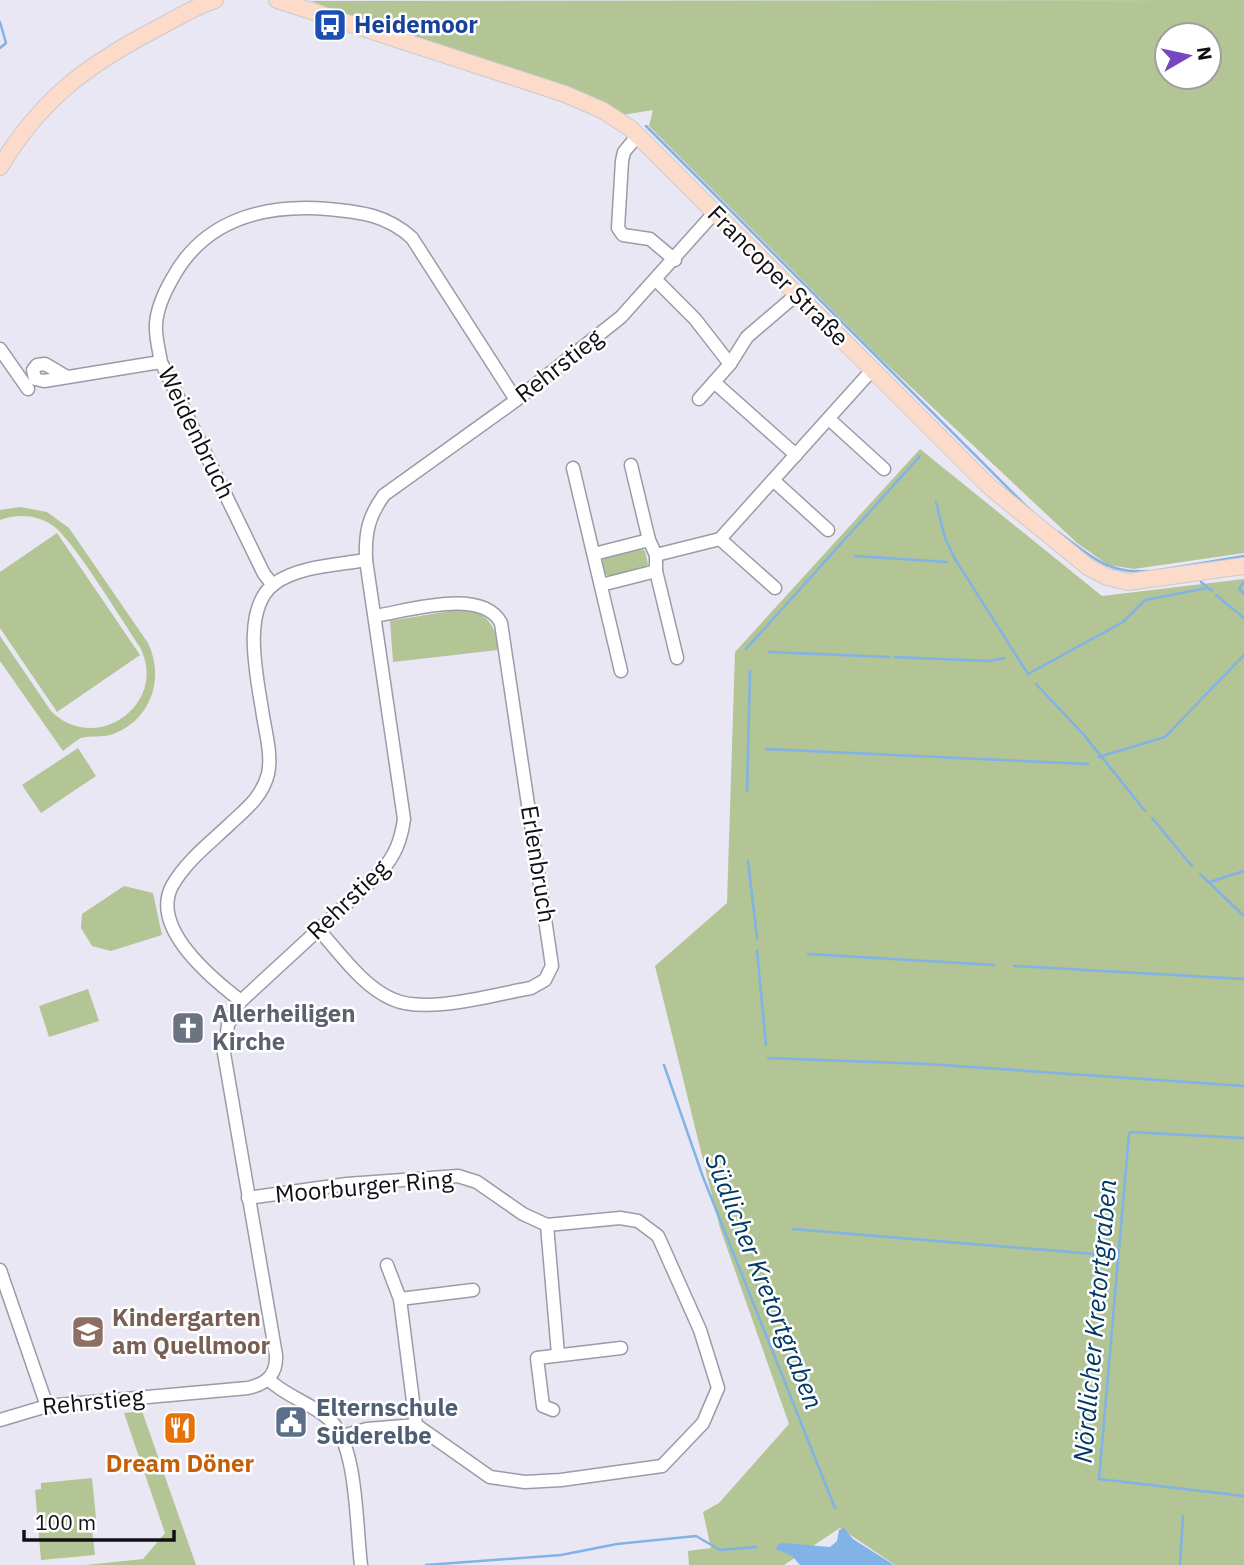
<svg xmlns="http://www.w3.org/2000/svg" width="1244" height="1565" font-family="'IBM Plex Sans',sans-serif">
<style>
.green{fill:#b3c495;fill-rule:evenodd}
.water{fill:#81b3e7}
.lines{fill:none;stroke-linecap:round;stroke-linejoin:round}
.stream{stroke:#81b3e7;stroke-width:2.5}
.minor-casing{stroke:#9d9aa7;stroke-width:15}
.major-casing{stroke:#cacacb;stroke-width:18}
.minor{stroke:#fff;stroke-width:12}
.major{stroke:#fddbcb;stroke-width:16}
.labels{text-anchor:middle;stroke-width:5;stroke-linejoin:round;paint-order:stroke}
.transit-label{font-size:24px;font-weight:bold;fill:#164399;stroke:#fff;text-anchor:start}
.street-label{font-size:24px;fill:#100f14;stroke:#fff}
.worship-label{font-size:24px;font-weight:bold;fill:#5b616d;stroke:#fff;text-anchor:start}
.education-label{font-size:24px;font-weight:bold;fill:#785e54;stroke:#fff;text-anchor:start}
.service-label{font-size:24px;font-weight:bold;fill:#4e5e75;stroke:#fff;text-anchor:start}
.food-label{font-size:24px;font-weight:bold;fill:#c56008;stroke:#fff}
.water-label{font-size:26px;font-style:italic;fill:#003968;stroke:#fff}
</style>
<rect width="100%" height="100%" fill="#eae7f5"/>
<g class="green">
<path d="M1244 0V553L1134 569 1108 565 1077 543 880 358 649 126 653 110 622 115 492 71 311 1ZM1167 35H1209V77H1167Z"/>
<path d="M920 449 1102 596 1244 579V1565H895L840 1528 784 1565H689L688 1551 711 1548 703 1512 719 1503 789 1424 720 1228 655 966 727 903 735 652Z"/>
<path d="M20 507 47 512 69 528 148 643C165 678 151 720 113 734 103 738 90 735 81 738 75 741 68 747 63 751L0 661V636L51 711C96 756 169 704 140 647 122 621 74 540 52 525 36 514 17 514 0 520V510Z"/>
<path d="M57 533 140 655 57 712 0 628V572Z"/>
<path d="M640 548 645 551 648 564 645 569 610 577 605 574 602 561 605 557Z"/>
<path d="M467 608C490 616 496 627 498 650L393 662 390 621Z"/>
<path d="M78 748 96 776 41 813 22 785Z"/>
<path d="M124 886 153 893 162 935 111 951 92 946 81 928 82 914Z"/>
<path d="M88 989 99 1021 49 1037 39 1006Z"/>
<path d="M142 1411 196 1565H86L143 1559 165 1533 124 1413Z"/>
<path d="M92 1478 97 1528 92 1529 95 1555 41 1560 35 1490 41 1489V1483Z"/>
</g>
<path class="water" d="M844 1528 853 1539 894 1565H800L792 1556 776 1549 778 1544 784 1543 830 1547 837 1541 839 1530Z"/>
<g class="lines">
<g class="stream">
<path d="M0 22 6 43 0 48"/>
<path d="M646 126 1033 513"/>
<path d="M936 502 945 538 955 559 1028 674 1123 622 1145 600 1207 588"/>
<path d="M1058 532C1090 555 1106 574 1147 571"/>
<path d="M855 556 947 562"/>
<path d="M1154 571 1244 556"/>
<path d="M1201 582 1212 591"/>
<path d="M1244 582 1239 589 1244 594"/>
<path d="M1216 595 1244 618"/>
<path d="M746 649 920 456"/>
<path d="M769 652 889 657"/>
<path d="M894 657 989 661 1004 658"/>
<path d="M1036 684 1084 735 1145 811"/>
<path d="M766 749 1088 764"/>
<path d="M1099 757 1165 737 1244 655"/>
<path d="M747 791 750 671"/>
<path d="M1152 818 1192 866"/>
<path d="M748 861 757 938"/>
<path d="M1200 874 1243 915"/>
<path d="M1210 882 1244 871"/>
<path d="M757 951 766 1045"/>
<path d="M808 954 994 965"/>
<path d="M1014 966 1244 979"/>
<path d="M768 1058 927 1064 1244 1086"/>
<path d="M664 1065 703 1177 835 1508"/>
<path d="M1244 1138 1131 1132 1129 1134 1099 1479 1244 1496"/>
<path d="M793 1229 1118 1256"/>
<path d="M426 1565 561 1555 617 1544 696 1536 720 1550 756 1547"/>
<path d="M1180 1565 1183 1516"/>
</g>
<defs>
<g id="minor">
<path d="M638 135 624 152 622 161 618 228 623 235 650 239 675 260"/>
<path d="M657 281 695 319 730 364"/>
<path d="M0 349 28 389"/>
<path d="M67 377 45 364 37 365 33 370 35 379 44 381 148 364 161 362"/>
<path d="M714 382 796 455"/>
<path d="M699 399 730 364 747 337 796 295"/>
<path d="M829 419 884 469"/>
<path d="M631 465 649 540 656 555V571L677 658"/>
<path d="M573 468 621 671"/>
<path d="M773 480 828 530"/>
<path d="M594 554 649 540"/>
<path d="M656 555 720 539"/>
<path d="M273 585 264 574 161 362C159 350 155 336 156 324 157 308 164 293 172 279 204 219 265 204 328 209 361 212 387 215 412 238L516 400"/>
<path d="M601 585 656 571"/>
<path d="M775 588 720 539 872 370"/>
<path d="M318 929C340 953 362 986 392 999 426 1015 495 994 531 988L545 980 552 966 501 623C482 587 408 611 375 616"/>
<path d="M241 1001C212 979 150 928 172 886 186 861 210 843 230 824 246 809 262 797 268 774 272 756 266 734 263 716 258 681 240 610 274 584 298 566 338 565 366 560"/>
<path d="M248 1198 347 1184 458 1176 477 1182 523 1214 547 1225 620 1218 638 1221 658 1236 700 1330 718 1388 703 1423 662 1466 561 1480 525 1482 490 1477 416 1425 367 1429 342 1436"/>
<path d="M547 1225 558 1354"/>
<path d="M387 1265 400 1299 416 1425"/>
<path d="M0 1270 47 1406"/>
<path d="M400 1299 473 1290"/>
<path d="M268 1379C286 1397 312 1403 330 1420 358 1446 356 1528 361 1565"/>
<path d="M553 1410 543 1406 537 1358 621 1348"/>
<path d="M0 1420 47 1406 248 1388C266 1384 277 1375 276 1355L224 1053 228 1025 241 1001 381 872C395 855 401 841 404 819L366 560C365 533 368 517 384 495L515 401 621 317 715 212"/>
</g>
<g id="major">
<path d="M277 0 565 94 602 110 630 128 990 487 1088 567 1107 577 1128 582 1244 566"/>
<path d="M0 167C41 99 87 65 156 29 175 19 194 7 215 0"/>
</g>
</defs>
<use href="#minor" class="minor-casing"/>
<use href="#major" class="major-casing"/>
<use href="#minor" class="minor"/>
<use href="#major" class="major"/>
</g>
<defs>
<symbol id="bus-square" viewBox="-11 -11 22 22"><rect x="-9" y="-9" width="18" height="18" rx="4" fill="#1a4fb4" stroke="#fff"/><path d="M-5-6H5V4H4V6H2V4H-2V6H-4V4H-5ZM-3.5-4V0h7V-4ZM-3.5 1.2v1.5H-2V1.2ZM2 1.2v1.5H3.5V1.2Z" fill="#fff"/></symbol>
<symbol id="church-square" viewBox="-11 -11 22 22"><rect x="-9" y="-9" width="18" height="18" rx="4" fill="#6b7280" stroke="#fff"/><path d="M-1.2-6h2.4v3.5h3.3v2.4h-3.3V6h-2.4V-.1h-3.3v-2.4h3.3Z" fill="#fff"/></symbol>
<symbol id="school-square" viewBox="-11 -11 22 22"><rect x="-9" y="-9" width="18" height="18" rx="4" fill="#8d6e63" stroke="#fff"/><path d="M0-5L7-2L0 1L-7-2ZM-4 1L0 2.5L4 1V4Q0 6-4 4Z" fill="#fff"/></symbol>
<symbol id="civic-square" viewBox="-11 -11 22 22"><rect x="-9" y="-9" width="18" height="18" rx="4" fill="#5c6f8a" stroke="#fff"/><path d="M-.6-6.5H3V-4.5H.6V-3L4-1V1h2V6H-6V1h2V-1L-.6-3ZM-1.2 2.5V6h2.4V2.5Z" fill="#fff"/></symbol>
<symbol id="restaurant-square" viewBox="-11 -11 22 22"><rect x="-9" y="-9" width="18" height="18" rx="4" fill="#e8710a" stroke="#fff"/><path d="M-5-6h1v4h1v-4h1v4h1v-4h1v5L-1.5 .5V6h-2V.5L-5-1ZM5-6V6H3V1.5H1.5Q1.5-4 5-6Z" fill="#fff"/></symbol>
</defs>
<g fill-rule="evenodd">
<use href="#bus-square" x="311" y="6" width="38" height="38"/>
<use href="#church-square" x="169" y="1009" width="38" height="38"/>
<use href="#school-square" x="69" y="1313" width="38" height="38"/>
<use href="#civic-square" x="272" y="1403" width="38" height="38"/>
<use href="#restaurant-square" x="161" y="1409" width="38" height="38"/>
</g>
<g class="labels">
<g class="transit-label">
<text x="354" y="33">Heidemoor</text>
</g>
<g class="street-label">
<text transform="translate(778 276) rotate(45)" y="8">Francoper Straße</text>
<text transform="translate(559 366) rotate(-38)" y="8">Rehrstieg</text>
<text transform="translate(196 433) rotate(64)" y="8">Weidenbruch</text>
<text transform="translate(538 864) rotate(81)" y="8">Erlenbruch</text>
<text transform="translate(348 900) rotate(-44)" y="8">Rehrstieg</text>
<text transform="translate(364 1187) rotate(-5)" y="8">Moorburger Ring</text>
<text transform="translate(93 1402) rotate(-6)" y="8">Rehrstieg</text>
</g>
<g class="worship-label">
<text x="212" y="1022">Allerheiligen<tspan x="212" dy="28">Kirche</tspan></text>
</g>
<g class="education-label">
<text x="112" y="1326">Kindergarten<tspan x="112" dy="28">am Quellmoor</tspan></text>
</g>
<g class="service-label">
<text x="316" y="1416">Elternschule<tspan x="316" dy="28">Süderelbe</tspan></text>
</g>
<g class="food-label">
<text x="180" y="1472">Dream Döner</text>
</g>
<g class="water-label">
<text transform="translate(764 1281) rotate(68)" y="9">Südlicher Kretortgraben</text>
<text transform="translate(1095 1321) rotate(-85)" y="9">Nördlicher Kretortgraben</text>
</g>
</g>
<g transform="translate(1188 56) rotate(81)"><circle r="33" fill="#ffffff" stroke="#9f9fa1" stroke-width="2"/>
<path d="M0-5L12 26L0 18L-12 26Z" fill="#7847bf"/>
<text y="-10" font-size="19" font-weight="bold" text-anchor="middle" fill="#100f14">N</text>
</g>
<path d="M24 1530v10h150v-10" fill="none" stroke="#100f14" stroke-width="3.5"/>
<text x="35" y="1530" font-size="21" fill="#100f14" stroke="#ffffff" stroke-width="5" paint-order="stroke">100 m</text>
</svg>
